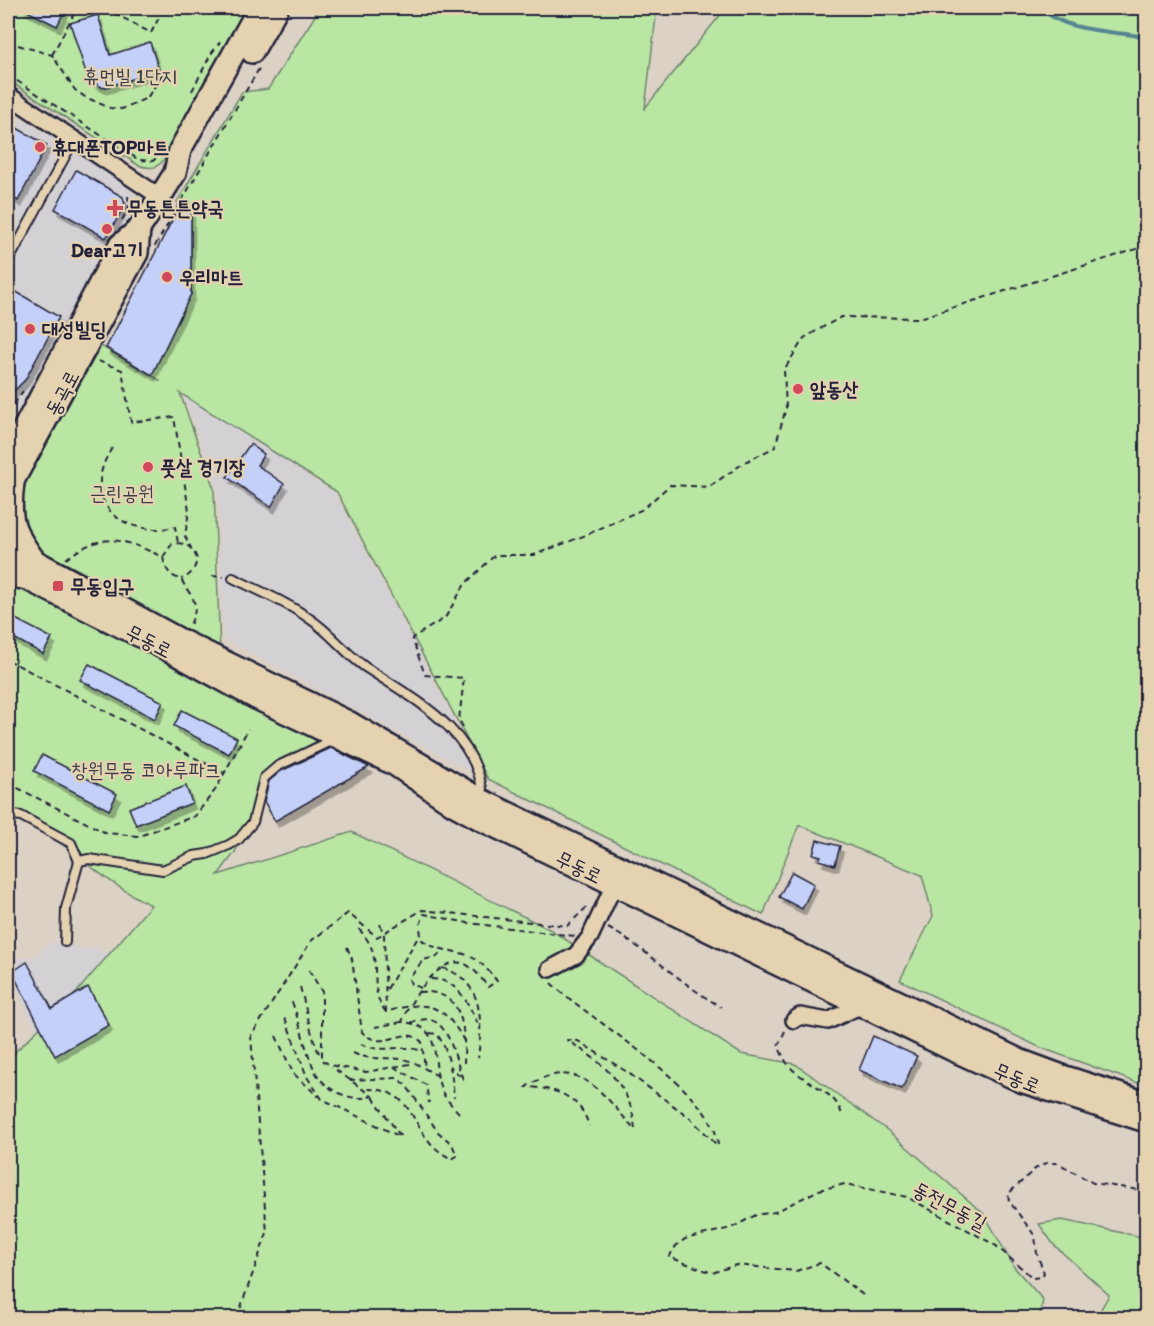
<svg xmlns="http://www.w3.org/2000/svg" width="1154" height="1326" font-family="Itim,'Poor Story',sans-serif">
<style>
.built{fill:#d4d1d4}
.green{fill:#bae6a3;stroke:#6e846f;stroke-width:1.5}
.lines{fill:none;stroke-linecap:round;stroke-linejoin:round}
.stream{stroke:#548592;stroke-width:4}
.building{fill:#c4d0f7;stroke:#22223b;stroke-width:1.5;filter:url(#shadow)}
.service-casing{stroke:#22223b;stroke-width:12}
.minor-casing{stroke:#22223b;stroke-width:20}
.secondary-casing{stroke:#22223b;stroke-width:26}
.path{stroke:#22223b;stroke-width:2;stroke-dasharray:6 4.5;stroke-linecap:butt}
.service{stroke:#e5d2b0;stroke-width:8}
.minor{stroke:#e5d2b0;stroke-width:15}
.secondary{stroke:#e5d2b0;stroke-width:21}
.poi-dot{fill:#d1495b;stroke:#e5d2b0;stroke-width:2}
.labels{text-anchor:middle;stroke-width:4.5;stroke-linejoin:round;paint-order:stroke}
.park-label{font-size:20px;fill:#393f4b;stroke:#e5d2b0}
.poi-label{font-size:20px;font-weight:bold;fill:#22223b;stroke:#e5d2b0;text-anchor:start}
.street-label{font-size:20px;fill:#22223b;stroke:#e5d2b0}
</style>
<defs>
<filter id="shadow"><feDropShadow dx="3.5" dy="6" stdDeviation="0" flood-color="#0004"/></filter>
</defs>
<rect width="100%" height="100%" fill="#dbd1c5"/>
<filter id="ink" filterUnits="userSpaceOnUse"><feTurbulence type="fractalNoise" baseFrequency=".0167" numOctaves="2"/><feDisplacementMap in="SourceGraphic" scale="12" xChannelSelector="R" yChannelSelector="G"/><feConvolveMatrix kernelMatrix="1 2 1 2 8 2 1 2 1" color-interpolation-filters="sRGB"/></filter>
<g filter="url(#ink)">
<g class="built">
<path d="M8 112 123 178 132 190 136 203 131 217 35 389 19 408 8 431Z"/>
<path d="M183 394 335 493 485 779 223 638 218 489Z"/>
<path d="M53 942H65L84 950 94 947 114 958 53 1062 8 973V958L36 957Z"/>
</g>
<g class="green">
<path d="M8 8H251L167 156C158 168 153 170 138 165L8 80Z"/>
<path d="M320 8H657L645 108 726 8H1146V1086L1039 1047 900 980 933 916 922 875 799 825 763 915 488 779 337 492 180 393 214 489 220 653 120 599 96 579 26 543 16 500 101 346 161 381 152 375 191 294V212L177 202 242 92 268 89Z"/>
<path d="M8 582 108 634 135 639 317 741 262 775 257 786 247 829 235 852 218 875 352 832 551 930 741 1054 795 1064 887 1130 984 1214 1014 1267 1043 1300 1039 1318H8V1068L16 1051 76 993 151 905C98 880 58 835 8 806Z"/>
<path d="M1062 1220 1137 1236 1146 1244V1318H1096L1109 1295 1054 1245 1039 1224Z"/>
</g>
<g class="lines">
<path class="stream" d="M1041 8C1063 31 1108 31 1139 36L1146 34"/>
</g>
<g class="building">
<path d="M21 8H66L57 26Z"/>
<path d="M98 15 110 55 150 42 159 71 103 88 88 79 70 23Z"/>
<path d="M8 123 47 145 18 201 8 195Z"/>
<path d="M76 170 123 197 125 205 106 238 55 209Z"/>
<path d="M180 205 191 212V294L152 375 106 348Z"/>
<path d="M8 287 59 317 25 380 8 397Z"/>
<path d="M250 444 264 454 257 465 284 484 271 507 227 477Z"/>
<path d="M8 615 52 638 43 654 8 635Z"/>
<path d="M89 664 163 702 155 719 80 680Z"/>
<path d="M182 710 237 738 229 754 174 726Z"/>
<path d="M331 748 369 767 275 821 264 801 269 781 281 771Z"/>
<path d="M42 755 117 794 109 810 34 771Z"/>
<path d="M186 786 192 803 136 825 129 808Z"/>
<path d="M817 840 840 846 835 865 819 860 821 856 813 854Z"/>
<path d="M792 872 814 884 802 909 779 897Z"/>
<path d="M27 962 52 1009 88 987 109 1025 55 1056 12 972Z"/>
<path d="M873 1036 917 1056 902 1089 859 1070Z"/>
</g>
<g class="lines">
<defs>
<g id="service">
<path d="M8 262 74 140"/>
<path d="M233 578C259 591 287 602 310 619 330 632 345 653 365 667 414 699 478 731 483 797"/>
<path d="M8 814 21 816 71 843 79 861 89 859 163 870 194 856 207 854 229 845 239 839 253 822 264 778 278 766 335 739"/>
<path d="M65 942 66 908 79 861"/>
</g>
<g id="minor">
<path d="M8 95 160 197"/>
<path d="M550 969 576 955 590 937 614 885"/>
<path d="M794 1020 800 1016 828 1021 862 1005"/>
</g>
<g id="secondary">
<path d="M252 52 277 8"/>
<path d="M8 459 120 245 139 229 155 205 175 173 180 150 259 8"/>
<path d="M13 483C8 521 13 531 35 561"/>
<path d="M8 490 137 253 139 229"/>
<path d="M8 558 35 561 182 641 350 723 483 801 1019 1060 1065 1077 1146 1103"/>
<path d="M8 575 27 579 174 653 256 698 394 764 453 804 482 820 953 1050 1021 1081 1146 1121"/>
</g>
</defs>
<use href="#service" class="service-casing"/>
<use href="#minor" class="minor-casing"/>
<use href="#secondary" class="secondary-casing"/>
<g class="path">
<path d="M105 8 151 33 164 8"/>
<path d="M8 42 52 55 75 90 85 97 110 108 122 109 147 98 165 71"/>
<path d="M52 55 77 8"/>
<path d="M8 75 139 160 153 161 161 153"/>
<path d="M192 91 211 54 220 42"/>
<path d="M122 220 129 207 128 196"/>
<path d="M155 246 260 67"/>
<path d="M98 361 122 370 131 422 174 417 189 511 185 536 191 548"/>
<path d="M8 413 23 391"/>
<path d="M112 448C78 501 121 538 175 527L178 543"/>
<path d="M163 557 172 544C185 541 193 547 197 559 195 569 191 576 181 579"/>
<path d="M66 559C104 530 123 539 163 557 165 569 170 577 181 579 192 600 201 600 190 625"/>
<path d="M212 576 224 577"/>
<path d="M8 660 224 773"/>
<path d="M463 727 459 720 464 678 425 675 412 638 445 618 465 584 495 555H534L586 535 643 509 670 485 709 487 745 462 775 447 786 408 784 370 804 338 841 317 920 318 1140 248 1146 243"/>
<path d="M8 783 106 833 139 836 195 816 216 789 248 729"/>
<path d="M380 924 384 935 386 1012"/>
<path d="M608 928C648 950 681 984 721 1007"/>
<path d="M359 929C365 936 371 944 373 953 378 974 371 995 386 1012 427 999 445 1004 465 1043"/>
<path d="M347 947 352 959 362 1032C385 1054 402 1023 422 1042L425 1069"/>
<path d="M442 968C483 979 483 1021 478 1058"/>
<path d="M309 970 322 992V1060L330 1065 366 1072 415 1063 438 1076"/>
<path d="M431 979C459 979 468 1004 479 1026"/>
<path d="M551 983C589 1020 717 1092 718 1146L689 1117 627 1072 578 1041 567 1040C603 1063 632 1085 635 1130 602 1093 578 1053 526 1087 554 1088 580 1095 589 1126"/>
<path d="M300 987C307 1010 310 1036 321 1057"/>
<path d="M421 988 411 984 409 979 423 960 437 957 442 950"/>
<path d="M387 989 420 934"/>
<path d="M419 992C465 989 465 1029 464 1063"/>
<path d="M292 1002C301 1025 305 1051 316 1073 326 1091 353 1103 372 1096L332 1067"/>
<path d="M285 1018 307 1077 322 1099 401 1137 372 1096"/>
<path d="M411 1023C449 1005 453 1057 463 1079L450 1066"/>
<path d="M375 1027 402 1022"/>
<path d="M785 1031 778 1046C782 1053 785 1062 790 1067 805 1083 838 1092 842 1116"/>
<path d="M429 1033 437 1034C450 1052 452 1076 454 1098"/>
<path d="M276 1036 293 1073 319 1097"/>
<path d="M361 1044C382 1055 402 1042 424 1052"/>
<path d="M353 1053C373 1063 392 1054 413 1062"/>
<path d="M394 1067 426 1085 429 1103"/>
<path d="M349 1080 397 1078 406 1085 438 1132 452 1144 457 1156 452 1159C417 1143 417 1107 393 1095 384 1089 372 1089 362 1089"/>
<path d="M459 1113C453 1106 445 1099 442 1091 429 1063 447 1026 402 1022 409 1002 440 953 465 964 475 969 482 979 488 987L497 981C488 970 480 960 467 955 450 949 435 951 421 939L420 925 424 914 468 923 575 936"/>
<path d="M863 1295 820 1263 796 1271 736 1265 712 1273 669 1257 676 1246 685 1239 731 1228 756 1215 775 1212 819 1190 845 1184 907 1197 995 1245 1033 1278 1041 1277 1044 1273 1037 1254 1035 1236 1009 1201 1008 1194 1035 1169 1046 1163H1058L1093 1183 1146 1191"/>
<path d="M237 1318 267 1233 251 1036 311 941 348 913 377 937 422 910 567 926 589 905"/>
</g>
<use href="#service" class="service"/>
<use href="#minor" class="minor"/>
<use href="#secondary" class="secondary"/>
</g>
</g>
<g class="poi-dot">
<circle cx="40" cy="147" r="6"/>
<path d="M112 199h6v6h6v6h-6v6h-6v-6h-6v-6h6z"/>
<circle cx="107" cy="229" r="6"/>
<circle cx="167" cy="277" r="6"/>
<circle cx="30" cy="329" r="6"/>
<circle cx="798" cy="389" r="6"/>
<circle cx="148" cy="467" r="6"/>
<rect x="52" y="580" width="12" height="12" rx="3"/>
</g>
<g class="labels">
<g class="park-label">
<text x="130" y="83">휴먼빌 1단지</text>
<text x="122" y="500">근린공원</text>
<text x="146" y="777">창원무동 코아루파크</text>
</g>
<g class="poi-label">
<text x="52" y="154">휴대폰TOP마트</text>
<text x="127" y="215">무동튼튼약국</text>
<text x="107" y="257" text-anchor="middle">Dear고기</text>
<text x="179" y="284">우리마트</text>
<text x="42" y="336">대성빌딩</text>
<text x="810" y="396">앞동산</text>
<text x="160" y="474">풋살 경기장</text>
<text x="70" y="593">무동입구</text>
</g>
<g class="street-label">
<text transform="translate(62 393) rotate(-62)" y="7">동곡로</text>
<text transform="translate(149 641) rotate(27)" y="7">무동로</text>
<text transform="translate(579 867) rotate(26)" y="7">무동로</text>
<text transform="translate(1017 1078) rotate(23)" y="7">무동로</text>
<text transform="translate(950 1206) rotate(28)" y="7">동전무동길</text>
</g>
</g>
<rect width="1154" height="1326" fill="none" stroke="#e5d2b0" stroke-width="30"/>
<rect x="15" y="15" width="1124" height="1296" fill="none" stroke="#22223b" stroke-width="2" filter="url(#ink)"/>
</svg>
